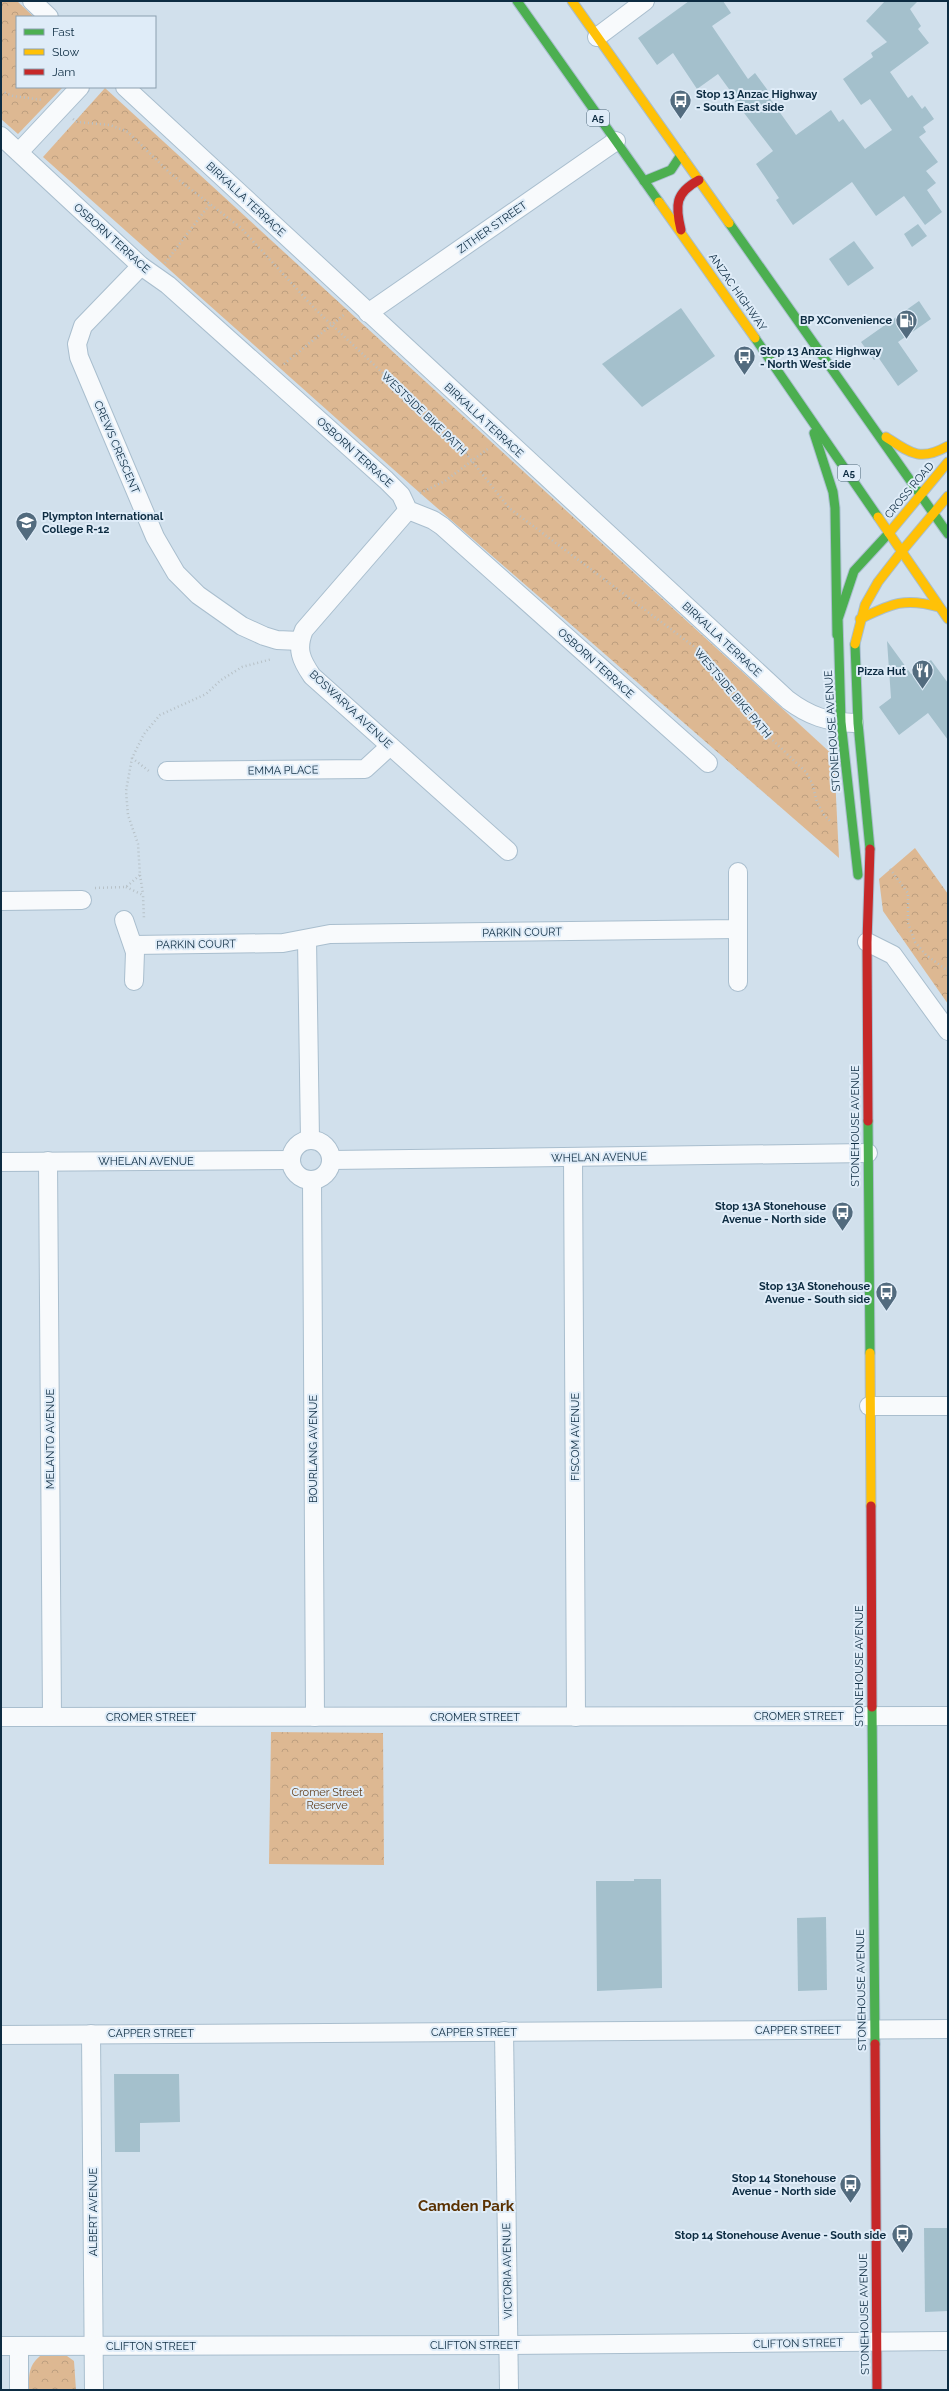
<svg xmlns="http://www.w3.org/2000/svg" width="949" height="2391" font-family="Raleway,sans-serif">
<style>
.park{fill:url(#park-crowns)}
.building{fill:#a4c0cc}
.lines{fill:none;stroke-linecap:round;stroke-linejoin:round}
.street-casing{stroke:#a9bece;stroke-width:20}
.fast-casing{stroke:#a9bece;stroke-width:11}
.slow-casing{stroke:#a9bece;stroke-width:11}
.jam-casing{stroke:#a9bece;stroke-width:11}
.path{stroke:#b7c1c7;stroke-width:2.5;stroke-dasharray:1 3;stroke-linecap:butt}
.street{stroke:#f8fafc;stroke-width:18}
.fast{stroke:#4caf50;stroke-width:9}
.slow{stroke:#ffc107;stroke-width:9}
.jam{stroke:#c62828;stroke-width:9}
.labels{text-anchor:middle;stroke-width:4;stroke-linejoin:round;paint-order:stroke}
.shield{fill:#dfecf8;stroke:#4c6679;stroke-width:1}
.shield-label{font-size:10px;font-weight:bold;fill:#0d2c42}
.poi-label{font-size:11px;font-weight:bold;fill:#0d2c42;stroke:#dfecf8;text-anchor:end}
.street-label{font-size:11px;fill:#0d2c42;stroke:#dfecf8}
.park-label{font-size:11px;fill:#63401e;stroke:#dfecf8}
.district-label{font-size:15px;font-weight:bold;fill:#593102;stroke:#dfecf8}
</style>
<defs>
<pattern id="park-crowns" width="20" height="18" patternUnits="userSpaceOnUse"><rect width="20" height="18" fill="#ddb892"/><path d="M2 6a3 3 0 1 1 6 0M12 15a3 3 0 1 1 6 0" fill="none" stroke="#bc9e7f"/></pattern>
</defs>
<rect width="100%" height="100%" fill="#d1e0ec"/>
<g class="park">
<path d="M1 1H17L34 17H17V87H63L18 134 1 119Z"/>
<path d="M105 88 834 756 839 858 420 493 43 157Z"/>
<path d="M915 848 948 894V1004L883 911 879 879Z"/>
<path d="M271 1732 383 1733 384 1865 269 1864Z"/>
<path d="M40 2356H67L74 2361 76 2390H29C29 2376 28 2366 40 2356Z"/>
</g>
<g class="building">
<path d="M689 1H723L731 13 712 26 748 79 755 73 769 92 766 93 796 135 831 110 839 122 843 119 865 149 892 130 870 99 861 105 843 79 873 57 871 53 887 42 866 21 885 1H918L910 9 921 26 918 29 929 43 890 72 908 98 912 95 922 109 925 106 934 119 923 127 926 132 919 137 938 162 926 171 936 183 927 190 942 212 925 225 904 196 876 216 852 182 793 225 776 200 779 198 756 164 773 151 735 101 737 100 718 74 697 89 673 53 657 65 638 38Z"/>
<path d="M918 224 927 236 912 247 904 234Z"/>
<path d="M854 241 874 268 848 286 829 259Z"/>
<path d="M919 301 931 319 898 342 918 371 898 386 878 357 874 360 861 342Z"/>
<path d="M681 308 715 356 642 407 602 364Z"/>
<path d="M887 641 911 674 931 660 948 683V740L928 713 899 735 879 707 891 698Z"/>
<path d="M634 1879H661L662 1988 597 1991 596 1881H634Z"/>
<path d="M826 1917 827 1990 798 1991 797 1918Z"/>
<path d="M114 2074H179L180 2122 140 2123V2152H115Z"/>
<path d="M924 2228H948V2311L925 2312Z"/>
</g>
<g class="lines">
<defs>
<g id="street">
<path d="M32 1 49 17"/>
<path d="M597 37 645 1"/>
<path d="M125 87 788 700C809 716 828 722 854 723"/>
<path d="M1 136 141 266 168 285 386 480 401 495 408 510 433 520 442 526 708 763"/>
<path d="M19 152 80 87"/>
<path d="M141 266 83 326 77 344 79 357 155 537 176 573 198 595 242 626 264 636 277 640 300 641"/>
<path d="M368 313 616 141"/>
<path d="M408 510 304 630C296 649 301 660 312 676L508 851"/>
<path d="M167 771 365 769 390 746"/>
<path d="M1 901 82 900"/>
<path d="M124 920 135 952 134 981"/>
<path d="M738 929V982"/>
<path d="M307 939 310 1140"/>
<path d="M867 942 893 955 948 1031"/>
<path d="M133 945 283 943 330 934 738 929V872"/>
<circle cx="311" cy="1160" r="20"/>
<path d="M573 1157 576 1717"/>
<path d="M331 1160 868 1153"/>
<path d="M48 1161 52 1717"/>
<path d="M1 1162 291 1160"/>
<path d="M312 1180 315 1717"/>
<path d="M869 1406H948"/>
<path d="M1 1717 948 1716"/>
<path d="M504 2031 509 2390"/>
<path d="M91 2034 94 2390"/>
<path d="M1 2035 948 2029"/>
<path d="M1 2346 508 2345 948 2341"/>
<path d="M19 2346V2390"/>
</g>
<g id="fast">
<path d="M517 1 659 202"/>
<path d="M644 181 671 170 681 155"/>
<path d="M729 223 948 534"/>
<path d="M755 338 878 517"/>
<path d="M814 433 833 492 835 508 837 635"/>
<path d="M855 644 858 723 870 849"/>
<path d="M858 875 841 722 838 619 854 571 889 533"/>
<path d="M868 1121 870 1353"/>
<path d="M872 1707 875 2044"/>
</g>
<g id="slow">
<path d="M572 1 729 223"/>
<path d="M659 202 755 338"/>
<path d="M886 437C910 453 920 462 948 446"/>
<path d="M878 517 948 619"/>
<path d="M889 533 948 462"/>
<path d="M902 551 948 496"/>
<path d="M860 619C891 604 904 597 939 607"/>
<path d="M855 644 865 605 878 582 902 551"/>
<path d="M870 1353 871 1506"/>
</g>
<g id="jam">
<path d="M681 230C675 205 675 193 699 180"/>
<path d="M868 1121 867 942 870 849"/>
<path d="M871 1506 872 1707"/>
<path d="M875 2044 877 2390"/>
</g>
</defs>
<use href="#street" class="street-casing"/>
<use href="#fast" class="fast-casing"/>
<use href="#slow" class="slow-casing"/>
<use href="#jam" class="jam-casing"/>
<g class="path">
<path d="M1 91 13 96 43 100"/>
<path d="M73 119 77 122 110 125 128 132 171 174 241 228 316 310 461 447 509 508 700 651 763 731 806 772 812 783 817 802 824 815 831 822"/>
<path d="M165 263 210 204"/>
<path d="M284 364 345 314"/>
<path d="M420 493 445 481 489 448"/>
<path d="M132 758 149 771"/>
<path d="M890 869 908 893V923L915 942 926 955 948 971"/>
<path d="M140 875 143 894"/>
<path d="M126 887 143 895 144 919"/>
<path d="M95 888 126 887 140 875 138 844 128 815 126 791 132 758 144 734 160 715 206 694 221 680 242 667 272 659"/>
</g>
<use href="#street" class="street"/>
<use href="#fast" class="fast"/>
<use href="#slow" class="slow"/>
<use href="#jam" class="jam"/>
</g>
<defs>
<symbol id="bus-pin" viewBox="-11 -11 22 30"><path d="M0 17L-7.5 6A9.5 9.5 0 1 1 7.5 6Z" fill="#526b7e" stroke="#dfecf8"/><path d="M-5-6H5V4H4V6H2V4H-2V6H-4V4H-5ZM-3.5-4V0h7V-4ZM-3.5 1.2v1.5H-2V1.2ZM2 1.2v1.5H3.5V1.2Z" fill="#fff"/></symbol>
<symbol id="fuel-pin" viewBox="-11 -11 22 30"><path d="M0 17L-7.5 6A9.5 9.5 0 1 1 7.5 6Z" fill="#526b7e" stroke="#dfecf8"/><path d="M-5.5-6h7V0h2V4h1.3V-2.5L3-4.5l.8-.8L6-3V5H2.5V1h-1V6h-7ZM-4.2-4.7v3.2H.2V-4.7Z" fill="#fff"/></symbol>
<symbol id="school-pin" viewBox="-11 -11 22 30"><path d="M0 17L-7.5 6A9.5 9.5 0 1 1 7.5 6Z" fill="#526b7e" stroke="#dfecf8"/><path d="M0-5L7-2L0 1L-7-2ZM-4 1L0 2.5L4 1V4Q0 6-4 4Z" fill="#fff"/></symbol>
<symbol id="restaurant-pin" viewBox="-11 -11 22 30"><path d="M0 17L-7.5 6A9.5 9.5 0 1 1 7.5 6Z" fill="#526b7e" stroke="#dfecf8"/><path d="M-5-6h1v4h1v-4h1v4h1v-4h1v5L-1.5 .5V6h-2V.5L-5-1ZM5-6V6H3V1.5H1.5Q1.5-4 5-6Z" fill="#fff"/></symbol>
</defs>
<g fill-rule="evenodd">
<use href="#bus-pin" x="668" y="88" width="25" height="34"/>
<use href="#fuel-pin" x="894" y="308" width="25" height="34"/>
<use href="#bus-pin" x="732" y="344" width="25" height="34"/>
<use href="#school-pin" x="14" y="510" width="25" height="34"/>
<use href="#restaurant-pin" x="910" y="658" width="25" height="34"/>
<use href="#bus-pin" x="830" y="1200" width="25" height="34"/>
<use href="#bus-pin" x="874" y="1280" width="25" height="34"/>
<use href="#bus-pin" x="838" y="2172" width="25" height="34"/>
<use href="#bus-pin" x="890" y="2222" width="25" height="34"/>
</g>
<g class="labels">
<g class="shield">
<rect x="587" y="110" width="22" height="16" rx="3"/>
<rect x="838" y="465" width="22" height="16" rx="3"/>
</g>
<g class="shield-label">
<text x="598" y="122">A5</text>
<text x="849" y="477">A5</text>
</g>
<g class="poi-label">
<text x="696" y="98" text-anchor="start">Stop 13 Anzac Highway<tspan x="696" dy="13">- South East side</tspan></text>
<text x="892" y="324">BP XConvenience</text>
<text x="760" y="355" text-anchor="start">Stop 13 Anzac Highway<tspan x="760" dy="13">- North West side</tspan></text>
<text x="42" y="520" text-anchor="start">Plympton International<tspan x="42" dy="13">College R-12</tspan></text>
<text x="906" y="675">Pizza Hut</text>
<text x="826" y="1210">Stop 13A Stonehouse<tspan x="826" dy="13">Avenue - North side</tspan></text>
<text x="870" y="1290">Stop 13A Stonehouse<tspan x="870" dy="13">Avenue - South side</tspan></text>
<text x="836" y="2182">Stop 14 Stonehouse<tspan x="836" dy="13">Avenue - North side</tspan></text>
<text x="886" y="2239">Stop 14 Stonehouse Avenue - South side</text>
</g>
<g class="street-label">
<text transform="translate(246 199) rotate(43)" y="4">BIRKALLA TERRACE</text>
<text transform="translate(492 227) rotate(-35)" y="4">ZITHER STREET</text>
<text transform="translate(112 238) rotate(42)" y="4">OSBORN TERRACE</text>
<text transform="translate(738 292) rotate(55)" y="4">ANZAC HIGHWAY</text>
<text transform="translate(424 413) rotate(44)" y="4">WESTSIDE BIKE PATH</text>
<text transform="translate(484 420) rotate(43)" y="4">BIRKALLA TERRACE</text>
<text transform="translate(117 447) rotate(67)" y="4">CREWS CRESCENT</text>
<text transform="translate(355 452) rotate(42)" y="4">OSBORN TERRACE</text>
<text transform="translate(909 490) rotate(-50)" y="4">CROSS ROAD</text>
<text transform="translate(722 639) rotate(43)" y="4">BIRKALLA TERRACE</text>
<text transform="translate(596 663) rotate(42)" y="4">OSBORN TERRACE</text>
<text transform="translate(733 693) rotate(50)" y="4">WESTSIDE BIKE PATH</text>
<text transform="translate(351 709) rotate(43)" y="4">BOSWARVA AVENUE</text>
<text transform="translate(832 731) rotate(-94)" y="4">STONEHOUSE AVENUE</text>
<text transform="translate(283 770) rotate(-1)" y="4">EMMA PLACE</text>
<text transform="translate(522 932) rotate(-1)" y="4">PARKIN COURT</text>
<text transform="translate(196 944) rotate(-1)" y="4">PARKIN COURT</text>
<text transform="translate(855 1126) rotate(-90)" y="4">STONEHOUSE AVENUE</text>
<text transform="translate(599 1157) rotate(-1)" y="4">WHELAN AVENUE</text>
<text x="146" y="1165">WHELAN AVENUE</text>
<text transform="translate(575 1437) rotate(-90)" y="4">FISCOM AVENUE</text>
<text transform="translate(50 1439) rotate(-90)" y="4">MELANTO AVENUE</text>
<text transform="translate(313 1449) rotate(-90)" y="4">BOURLANG AVENUE</text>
<text transform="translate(859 1666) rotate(-90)" y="4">STONEHOUSE AVENUE</text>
<text x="799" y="1720">CROMER STREET</text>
<text x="151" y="1721">CROMER STREET</text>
<text x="475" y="1721">CROMER STREET</text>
<text transform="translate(861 1990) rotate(-91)" y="4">STONEHOUSE AVENUE</text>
<text x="798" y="2034">CAPPER STREET</text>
<text x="474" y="2036">CAPPER STREET</text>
<text x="151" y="2037">CAPPER STREET</text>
<text transform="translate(93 2212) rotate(-90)" y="4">ALBERT AVENUE</text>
<text transform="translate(507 2271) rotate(-91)" y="4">VICTORIA AVENUE</text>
<text transform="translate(864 2314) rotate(-91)" y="4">STONEHOUSE AVENUE</text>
<text transform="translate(798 2343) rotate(-1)" y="4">CLIFTON STREET</text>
<text x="475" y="2349">CLIFTON STREET</text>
<text x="151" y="2350">CLIFTON STREET</text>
</g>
<g class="park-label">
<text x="327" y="1796">Cromer Street<tspan x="327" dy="13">Reserve</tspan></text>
</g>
<g class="district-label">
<text x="466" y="2211">Camden Park</text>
</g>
</g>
<rect width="949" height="2391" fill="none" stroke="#0d2c42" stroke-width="4"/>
<rect x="16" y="16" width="140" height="72" fill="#dfecf8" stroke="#8b9faf"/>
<rect x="24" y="29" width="20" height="6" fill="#4caf50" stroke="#8b9faf"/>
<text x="52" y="36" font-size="12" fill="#0d2c42">Fast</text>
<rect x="24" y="49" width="20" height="6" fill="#ffc107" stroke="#8b9faf"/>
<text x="52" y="56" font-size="12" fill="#0d2c42">Slow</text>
<rect x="24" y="69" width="20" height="6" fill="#c62828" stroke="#8b9faf"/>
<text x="52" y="76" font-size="12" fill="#0d2c42">Jam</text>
</svg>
